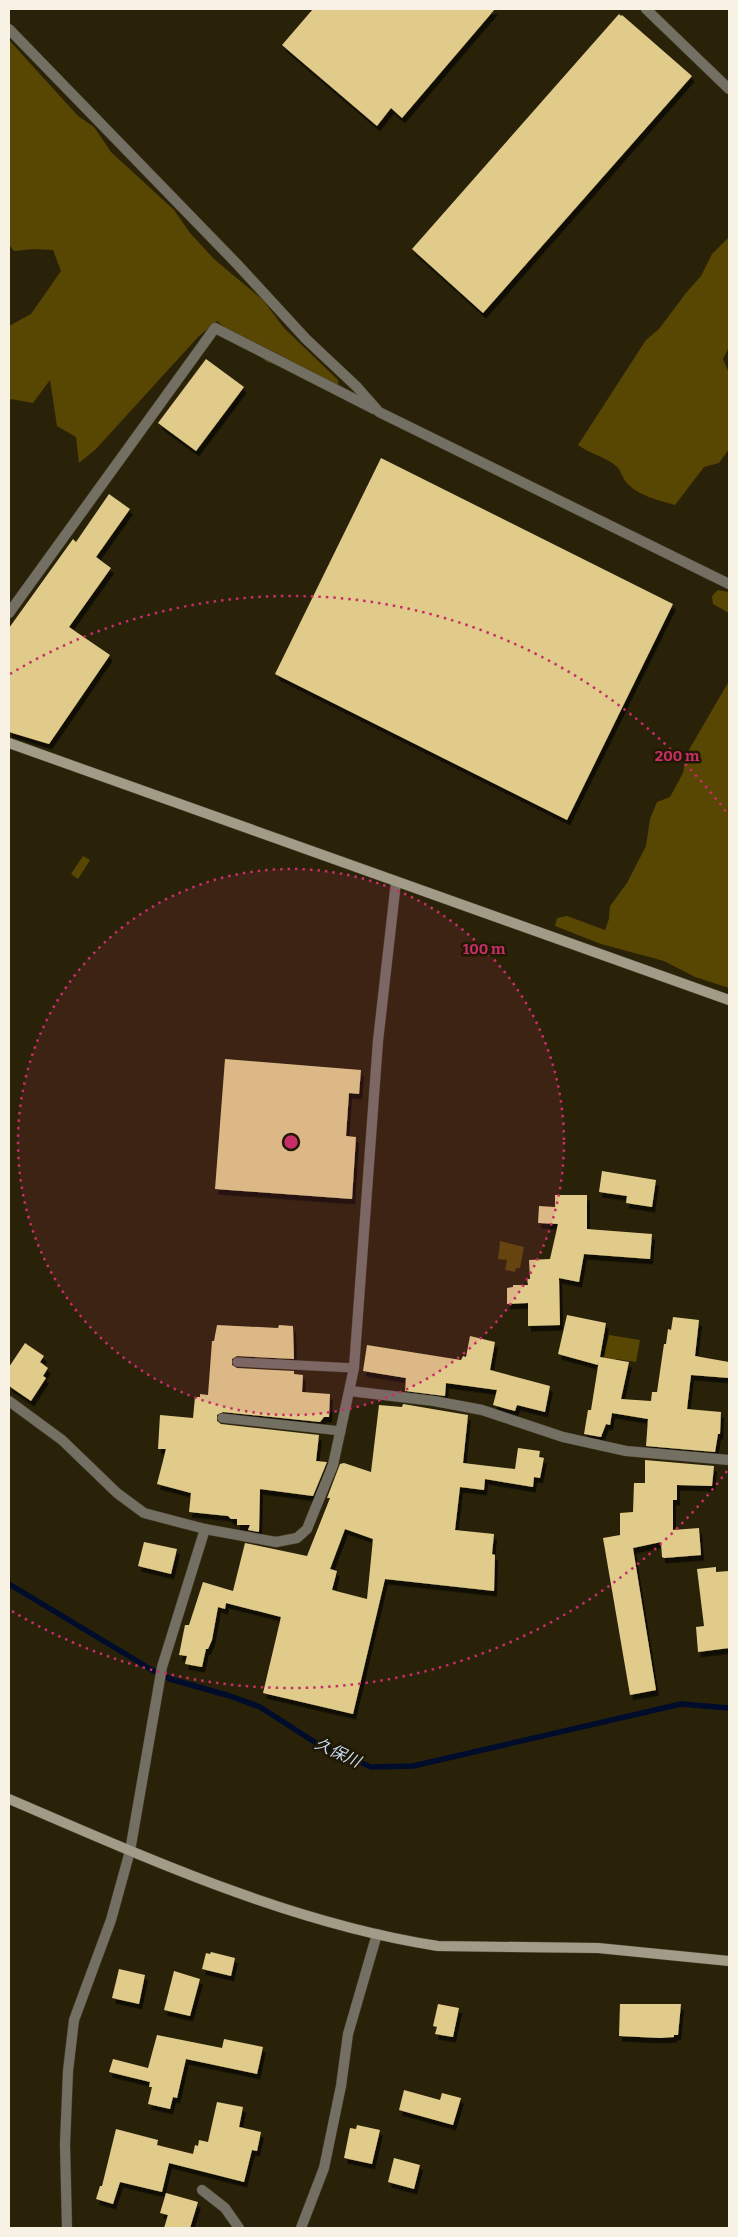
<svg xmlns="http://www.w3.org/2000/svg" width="738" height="2237" font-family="Bitter,'Noto Sans JP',serif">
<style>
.green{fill:#584703}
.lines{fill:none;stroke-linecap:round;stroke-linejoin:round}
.stream{stroke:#000c2b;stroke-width:5.5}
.building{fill:#e0cb8b;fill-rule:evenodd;filter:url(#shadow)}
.lane-casing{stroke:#463f28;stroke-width:10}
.street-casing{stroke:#463f28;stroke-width:11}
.secondary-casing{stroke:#463f28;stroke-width:11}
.lane{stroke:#736f63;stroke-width:9}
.street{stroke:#736f63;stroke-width:10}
.secondary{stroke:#a19b88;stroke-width:10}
.ring{fill:none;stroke:#c72e69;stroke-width:2.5;stroke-dasharray:2.5 5}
.labels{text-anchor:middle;stroke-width:5;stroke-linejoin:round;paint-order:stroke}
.water-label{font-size:16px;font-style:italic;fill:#c6dbf9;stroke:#201802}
.centre{fill:#c72e69;stroke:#201802;stroke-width:2.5}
.ring-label{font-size:15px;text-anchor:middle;font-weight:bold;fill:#c72e69;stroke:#201802;stroke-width:5;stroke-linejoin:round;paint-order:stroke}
</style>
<defs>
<filter id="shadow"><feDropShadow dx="3" dy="5.5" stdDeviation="0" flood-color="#0009"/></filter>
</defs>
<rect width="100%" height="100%" fill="#292209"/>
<g class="green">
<path d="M9 40 78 116 94 127 111 152 174 210 190 233 214 259 263 300 284 328 338 380 339 389 303 373 267 362 217 321 198 337 96 449 79 463 76 437 57 426 50 380 33 403 11 399 9 402V326L31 314 61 271 53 250 34 249 14 251 9 245Z"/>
<path d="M729 237V347L723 359 729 373V449L719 463 704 467 675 505C658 500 638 496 626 482 622 477 621 470 616 466 604 456 590 454 578 445L646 340 659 329 686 293 701 276 712 254Z"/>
<path d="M718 590 729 592V613L713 604 712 596Z"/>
<path d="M729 681V988L695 977 664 961 601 944 555 926 557 918 567 916 605 930 609 919 610 906 627 883 646 846 650 819 657 802 670 797 683 773 686 755Z"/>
<path d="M83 856 90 860 78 879 71 874Z"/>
<path d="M500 1241 524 1247 520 1268H516L515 1272 505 1270 507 1260 498 1259Z"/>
<path d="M609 1335 640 1340 636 1362 616 1359 615 1363 603 1360Z"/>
</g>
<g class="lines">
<path class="stream" d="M9 1584 152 1670 170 1679 230 1696 260 1707 316 1743 371 1767 413 1766 681 1704 729 1708"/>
</g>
<g class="building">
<path d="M313 9H495L402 118 391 108 377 126 282 45Z"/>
<path d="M619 14 621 16 622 15 692 76 483 313 412 249Z"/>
<path d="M206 359 244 387 196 451 158 423Z"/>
<path d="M381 458 673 604 567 820 275 674Z"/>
<path d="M109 494 130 509 96 557 111 568 69 627 110 655 49 744 9 732V628L73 539 76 542Z"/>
<path d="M225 1059 361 1070 359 1094 349 1093 346 1136 356 1137 352 1199 215 1189Z"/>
<path d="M602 1171 656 1180 652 1207 626 1203 627 1196 599 1192Z"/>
<path d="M555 1195H587V1229L652 1234 650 1259 584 1254 579 1282 559 1278 560 1325 528 1326V1303L507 1304V1288L513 1287V1285H528L527 1279H530L529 1260 550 1259 558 1224 538 1223 539 1206 555 1207Z"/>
<path d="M567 1315 606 1323 600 1357 629 1362 621 1399 651 1401 652 1392H657L664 1344H666L668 1329 671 1330 673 1317 699 1320 695 1356 729 1362V1378L691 1375 687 1409 721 1412 720 1434H718L715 1452 646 1446 648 1419 612 1413 610 1425 606 1424 601 1437 584 1434 588 1410H591L599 1360 598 1365 558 1354Z"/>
<path d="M217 1325 278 1328 279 1325 293 1326 294 1359 237 1356 232 1359V1365L237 1368 294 1371V1374L303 1375 302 1392 330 1394 329 1417H324L320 1422 223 1412 217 1415V1421L221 1424 319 1435 316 1461 327 1462 313 1496 260 1489 259 1532 248 1530 250 1525H237V1519H231L228 1516 189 1512 191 1493 157 1484 166 1449H158L160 1415 193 1418 195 1397H200V1394L208 1395 212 1341H214Z"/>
<path d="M470 1336 495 1342 490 1370 550 1386 545 1412 517 1405 515 1411 493 1405 497 1390 446 1383 445 1396 405 1391 406 1378 363 1371 367 1345 461 1360 463 1356 466 1357Z"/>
<path d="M25 1343 44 1356 40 1362 48 1368 43 1376 46 1378 31 1401 9 1386V1367Z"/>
<path d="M403 1404 468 1415 463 1463 515 1469 518 1448 540 1451 539 1457 544 1458 540 1478 534 1477 533 1487 485 1479 484 1490 460 1487 455 1530 494 1534 492 1554 495 1555 494 1591 385 1579 353 1714 263 1693 281 1617 226 1603 225 1609 218 1607 212 1640 208 1649H206L202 1667 185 1664 187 1656 179 1655 185 1625H189L203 1582 233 1591 245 1543 307 1556 330 1498H327L340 1464 344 1463 371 1472 379 1405 402 1407ZM345 1529 373 1539 367 1599 332 1590 337 1571 330 1569Z"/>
<path d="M645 1460 714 1466 712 1486 677 1485V1500H673V1530L699 1528 701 1555 664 1558 662 1557 661 1542 633 1548 656 1690 630 1695 603 1538 620 1535V1513L633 1512 634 1483H645Z"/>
<path d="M144 1542 177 1549 171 1574 138 1566Z"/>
<path d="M716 1567V1572L729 1571V1648L698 1652 696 1627 704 1626 697 1569Z"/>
<path d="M211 1952 235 1958 231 1976 202 1969 206 1953 210 1954Z"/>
<path d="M119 1969 145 1975 139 2004 112 1998Z"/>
<path d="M174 1971 200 1979 190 2016 164 2010Z"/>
<path d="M438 2004 459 2008 453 2037 435 2034 437 2027 433 2026Z"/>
<path d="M620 2004H681L678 2035H674V2037L660 2038 619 2036Z"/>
<path d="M157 2035 222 2048 224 2039 263 2047 257 2074 186 2059 177 2098 173 2097 170 2109 148 2104 152 2087H149L150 2082 109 2072 113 2059 148 2068Z"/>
<path d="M404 2090 440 2100 442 2093 461 2098 453 2125 399 2110Z"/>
<path d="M217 2102 243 2107 239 2127 261 2132 257 2151 252 2150 244 2182 169 2163 162 2192 120 2182 113 2204 96 2199 100 2186H102L116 2129 158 2140 157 2145 193 2154 195 2145 198 2146 199 2140 208 2142Z"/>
<path d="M357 2125 380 2130 372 2164 344 2158 350 2128 356 2129Z"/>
<path d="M394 2158 420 2165 414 2189 388 2182Z"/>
<path d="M166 2193 198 2202 190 2228H164L168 2215 160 2213Z"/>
</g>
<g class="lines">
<defs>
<g id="lane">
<path d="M237 1362 354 1368"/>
<path d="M222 1418 341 1431"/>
</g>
<g id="street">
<path d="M646 9 729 89"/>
<path d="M9 29 237 264 306 339 357 387 379 412 729 584"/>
<path d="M9 613 215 328 374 409"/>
<path d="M350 1391 434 1401 482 1410 563 1437 626 1451 729 1460"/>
<path d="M9 1401 62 1440 117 1493 144 1513 205 1529 276 1542 297 1538 307 1529 333 1465 354 1368 378 1041 396 882"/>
<path d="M202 2190 225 2208 239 2228"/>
<path d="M67 2228 65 2144 68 2071 74 2020 111 1920 130 1851 162 1667 205 1529"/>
<path d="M301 2228 324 2168 341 2086 348 2034 377 1934"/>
</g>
<g id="secondary">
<path d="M9 743 729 1000"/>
<path d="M9 1799C147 1858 289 1923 438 1946L598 1948 729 1961"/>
</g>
</defs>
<use href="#lane" class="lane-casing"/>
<use href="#street" class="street-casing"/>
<use href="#secondary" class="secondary-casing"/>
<use href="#lane" class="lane"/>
<use href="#street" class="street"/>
<use href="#secondary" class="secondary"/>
</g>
<circle cx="291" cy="1142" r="273" fill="#c72e69" fill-opacity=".12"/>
<g class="ring">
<circle cx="291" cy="1142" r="273"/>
<path d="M727 1471A546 546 0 0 1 10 1610M10 674A546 546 0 0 1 727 813"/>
</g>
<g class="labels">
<g class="water-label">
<text transform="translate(338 1752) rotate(25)" y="6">久保川</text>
</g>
</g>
<circle cx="291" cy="1142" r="8" class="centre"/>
<g class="ring-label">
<text x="677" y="761">200 m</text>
<text x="484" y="954">100 m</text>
</g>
<rect width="738" height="2237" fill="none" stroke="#f7f2e3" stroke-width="20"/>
</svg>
